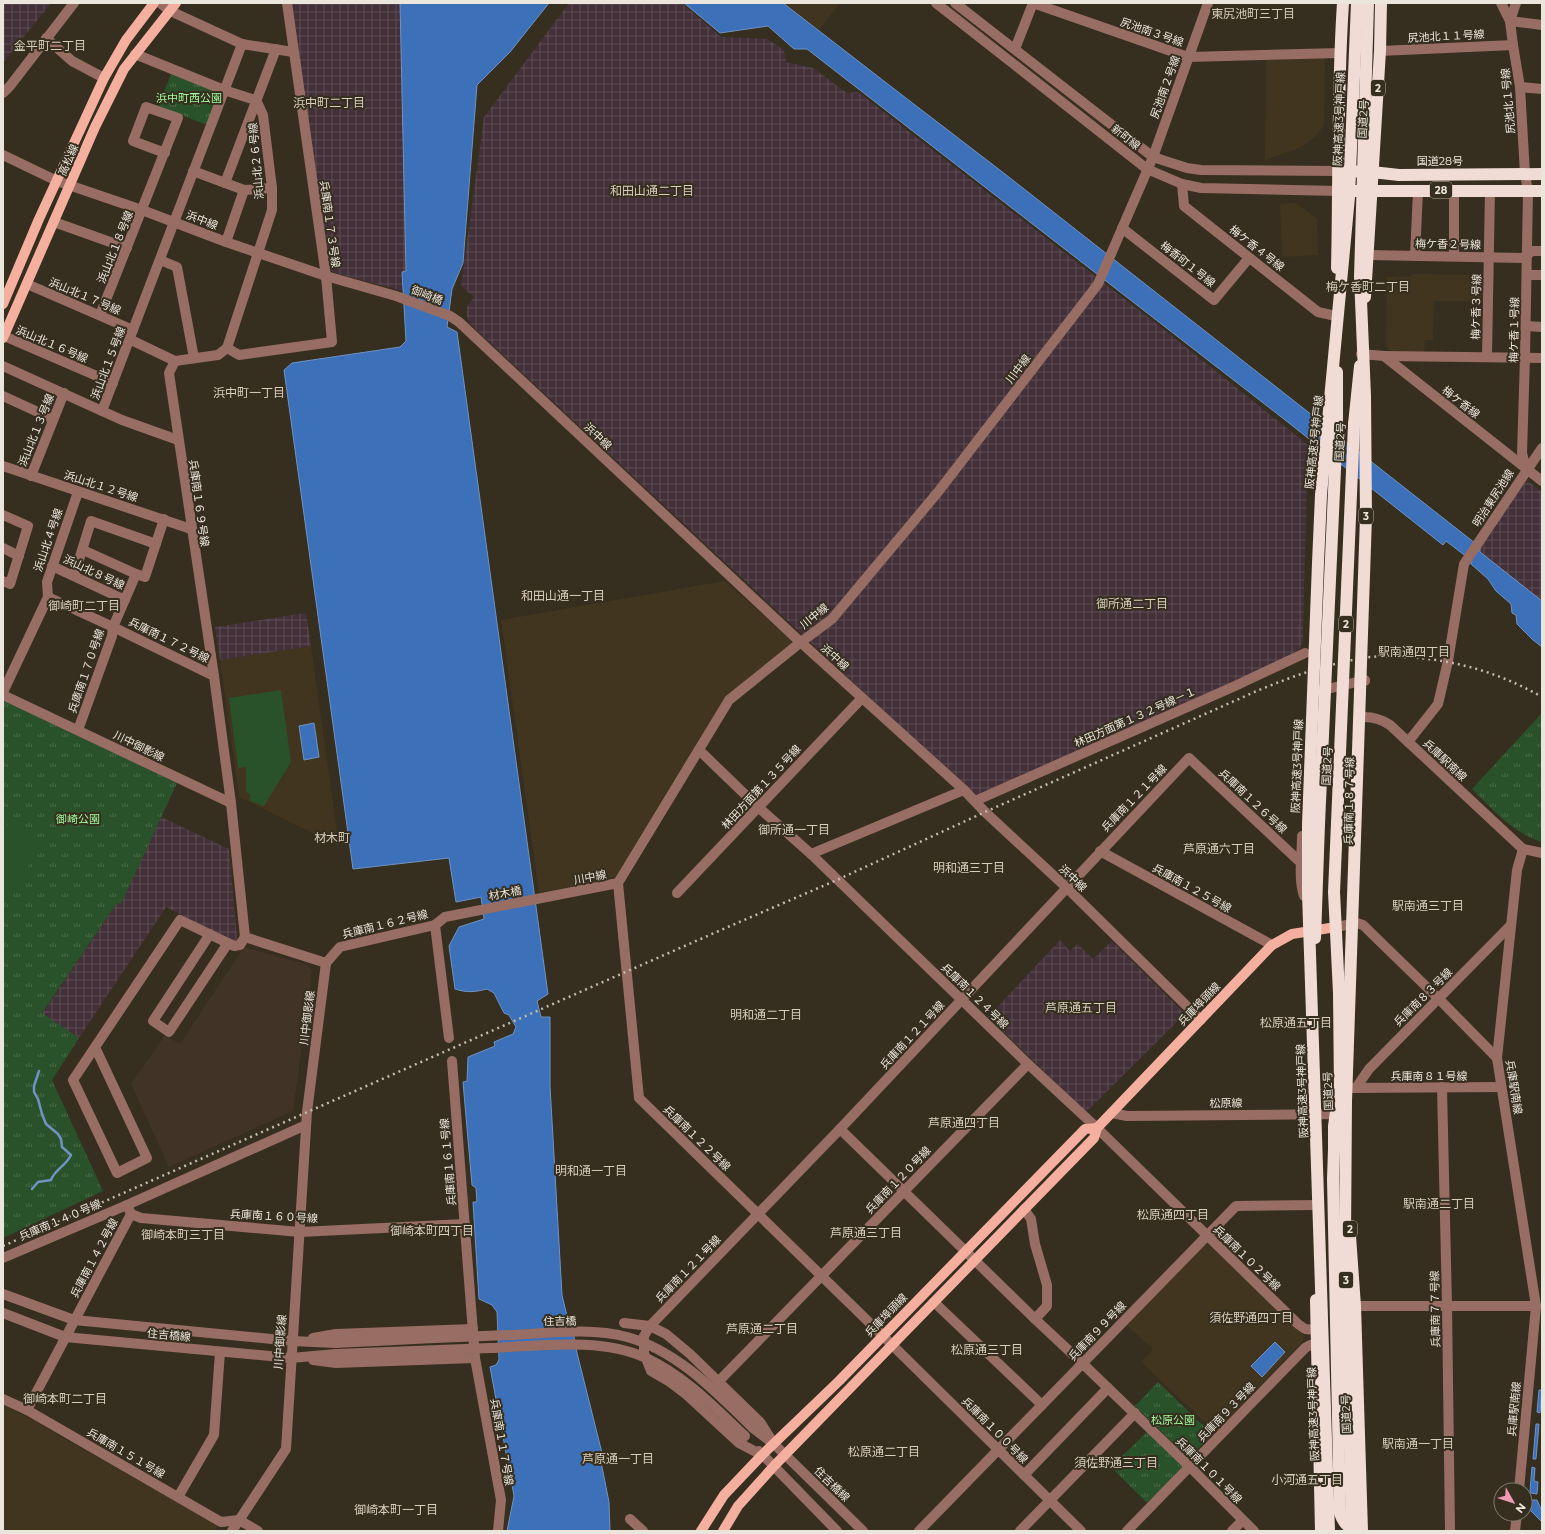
<svg xmlns="http://www.w3.org/2000/svg" width="1545" height="1534" font-family="Montserrat,'Noto Sans JP',sans-serif">
<style>
.built{fill:#41351f}
.industrial{fill:url(#industrial-grid)}
.medical{fill:#423327}
.park{fill:url(#park-tufts)}
.pitch{fill:#2a522a}
.water{fill:#3c70b8;stroke:#7093c3}
.lines{fill:none;stroke-linecap:round;stroke-linejoin:round}
.stream{stroke:#7093c3;stroke-width:2.5}
.minor{stroke:#986d63;stroke-width:10}
.major{stroke:#f5af9f;stroke-width:10}
.highway{stroke:#f0dbd5;stroke-width:12}
.rail{stroke:#c0baaf;stroke-width:2.5;stroke-dasharray:2 4;stroke-linecap:butt}
.minor-bridge{stroke:#986d63;stroke-width:10}
.highway-bridge{stroke:#f0dbd5;stroke-width:12}
.labels{text-anchor:middle;stroke-width:4;stroke-linejoin:round;paint-order:stroke}
.shield{fill:#362e1f;stroke:#b5afa3;stroke-width:1}
.shield-label{font-size:10px;font-weight:bold;fill:#ebe6dc}
.street-label{font-size:11px;fill:#ebe6dc;stroke:#362e1f}
.park-label{font-size:11px;fill:#9ffc9c;stroke:#362e1f}
.neighbourhood-label{font-size:12px;fill:#d8cdbb;stroke:#362e1f}
</style>
<defs>
<pattern id="industrial-grid" width="8" height="8" patternUnits="userSpaceOnUse"><rect width="8" height="8" fill="#433039"/><path d="M0 4h8M4 0v8" fill="none" stroke="#5e4e55"/></pattern>
<pattern id="park-tufts" width="24" height="20" patternUnits="userSpaceOnUse"><rect width="24" height="20" fill="#2a522a"/><path d="M3 7l-1-3M5 7V3M7 7l1-3M15 17l-1-3M17 17v-4M19 17l1-3" fill="none" stroke="#496b48"/></pattern>
</defs>
<rect width="100%" height="100%" fill="#362e1f"/>
<g class="built">
<path d="M783 3H840L819 30Z"/>
<path d="M1325 56 1324 125 1316 136 1300 148 1265 160 1266 58Z"/>
<path d="M1296 203 1317 219 1318 255 1282 257 1280 204Z"/>
<path d="M1412 274 1485 275 1484 301H1434L1433 340H1425L1424 353 1392 352 1386 346 1387 277H1411Z"/>
<path d="M725 581 793 642 724 698 616 877 539 893 501 620Z"/>
<path d="M311 646 339 846 239 797 220 660Z"/>
<path d="M1203 1245H1209L1304 1336 1303 1341 1216 1433 1141 1362 1153 1349 1125 1324Z"/>
<path d="M3 1405 25 1416 218 1526 215 1531H3Z"/>
</g>
<g class="industrial">
<path d="M3 3H51L3 63Z"/>
<path d="M292 3H400L406 272H402L403 291 335 273 328 267Z"/>
<path d="M569 3H682L721 37 767 39 784 50 786 62 813 68 847 93 858 92 1167 332 1308 445 1303 627V640L1300 648 1285 659 975 796 471 325 467 316V307L474 297 461 286 484 117Z"/>
<path d="M1524 478 1542 492V601L1480 552V547Z"/>
<path d="M306 613 311 646 220 660 215 627Z"/>
<path d="M161 817 229 849 237 939 233 942 166 907 79 1038 42 1014 117 903 121 904Z"/>
<path d="M1060 940 1070 951 1078 944 1093 959 1112 941 1185 1014 1086 1112 988 1017Z"/>
</g>
<path class="medical" d="M244 947 308 965 312 971 293 1111 169 1167 131 1084 165 1035 180 1044Z"/>
<g class="park">
<path d="M172 72 220 91 207 125 158 106Z"/>
<path d="M3 700 177 783 121 904 117 903 42 1013 79 1038 52 1080 103 1191 3 1238Z"/>
<path d="M1542 713V842C1513 833 1493 810 1472 789Z"/>
<path d="M1158 1382 1212 1434 1189 1458 1135 1406Z"/>
<path d="M1148 1431 1184 1467 1147 1503 1111 1467Z"/>
</g>
<g class="pitch">
<path d="M281 690 291 762 264 806 250 801V794L246 792V767L238 768 229 698Z"/>
<path d="M3 822 41 846 3 905Z"/>
</g>
<g class="water">
<path d="M400 3H549L510 52 477 85 463 263 452 289 447 327 457 332 548 994 537 1001 541 1017H550V1086L562 1295 567 1316 571 1321 577 1353 603 1457 601 1462 609 1502 610 1531H507L514 1496 490 1367 496 1365 499 1360 497 1312 492 1305 479 1299 473 1202H477L476 1188 472 1185 463 1082 467 1081 468 1057 495 1046 494 1042 513 1034 516 1027 509 1015 504 1013 494 993 487 989C475 992 467 993 455 989L449 946 459 927 484 919 481 897 456 902 449 858 353 869 284 370 292 363 400 347 406 341 402 272 406 271Z"/>
<path d="M684 3H783L902 95 1005 174 1480 547V552L1542 601V647L1533 640 1517 624 1516 615 1512 613 1511 604 1496 591 1488 579 1471 564 1472 561 1446 541 1443 545 1289 423 807 49H794L768 26 720 33Z"/>
<path d="M314 723 319 757 304 760 299 726Z"/>
<path d="M1275 1342 1285 1352 1262 1377 1251 1366Z"/>
<path d="M1539 1390H1542L1540 1413 1537 1412Z"/>
<path d="M1536 1424H1539L1536 1459H1533Z"/>
<path d="M1532 1467 1535 1468 1534 1481 1538 1482 1537 1494 1531 1493 1530 1491Z"/>
<path d="M1531 1500H1537L1542 1511V1522L1530 1510Z"/>
</g>
<g class="lines">
<path class="stream" d="M32 1189 38 1182 51 1180C55 1169 66 1166 71 1155L62 1147 61 1139 58 1134 46 1124 42 1114 38 1099 34 1092V1086L39 1071"/>
<g class="minor">
<path d="M160 3 169 10 179 15 242 44 293 52"/>
<path d="M936 3 1147 169 1182 184 1201 188 1339 191"/>
<path d="M955 3 1153 157 1187 168 1201 170 1339 171"/>
<path d="M1033 3 1188 57 1339 53"/>
<path d="M1501 3 1510 21"/>
<path d="M1516 3 1510 21 1513 45 1520 87 1525 174 1528 191 1525 357 1522 453 1526 469"/>
<path d="M1510 21 1542 25"/>
<path d="M46 38 72 61 104 78"/>
<path d="M1015 49 1033 3"/>
<path d="M1380 51 1513 45"/>
<path d="M135 54 224 90 252 99 258 104 263 115 272 188V210L227 348 218 355 175 361 169 373 214 676 231 803 245 937 326 963"/>
<path d="M1520 87 1542 89"/>
<path d="M3 93 10 86 74 3"/>
<path d="M3 155 57 181 142 210 226 242 326 276 396 296 450 316 459 322 796 638 964 790 985 812 1067 888 1201 1020"/>
<path d="M193 171 244 190 272 188"/>
<path d="M225 183 276 49"/>
<path d="M1182 184 1184 206 1318 312 1336 316"/>
<path d="M54 222 127 248"/>
<path d="M1122 228 1214 300 1249 258"/>
<path d="M226 242 244 190"/>
<path d="M1368 255 1523 258 1532 251H1542"/>
<path d="M1415 256 1418 191"/>
<path d="M1454 256V190"/>
<path d="M160 260 177 267 194 358"/>
<path d="M1527 275H1542"/>
<path d="M27 284 133 330"/>
<path d="M100 315 178 118 146 107 133 141 165 153"/>
<path d="M1526 326 1542 327"/>
<path d="M4 336 113 383"/>
<path d="M129 339 175 361"/>
<path d="M227 348 239 355 332 342 326 276 287 3"/>
<path d="M1361 354 1384 356 1542 481"/>
<path d="M1384 356 1542 358"/>
<path d="M1487 357 1490 190"/>
<path d="M3 366 102 411 242 44"/>
<path d="M3 396 53 419"/>
<path d="M102 411 122 420 178 440"/>
<path d="M3 466 191 529"/>
<path d="M31 476 64 393"/>
<path d="M3 515 28 526 10 584 3 581"/>
<path d="M3 548 19 556"/>
<path d="M83 550 136 574"/>
<path d="M52 566 125 600"/>
<path d="M74 576 91 521 156 544"/>
<path d="M48 597 113 627 214 676"/>
<path d="M1319 691 1365 680V681"/>
<path d="M3 692 48 597 47 582 78 492"/>
<path d="M3 695 231 803"/>
<path d="M1364 717C1374 717 1381 719 1390 725L1523 849 1517 870 1497 1058 1536 1306 1519 1490"/>
<path d="M78 730 112 636 113 627 136 574 145 577 164 519"/>
<path d="M1408 742 1438 704 1448 661 1464 564 1542 448"/>
<path d="M699 750 758 807 811 854 1028 1064 1097 1128 1298 1324 1305 1329 1316 1330"/>
<path d="M975 801 1235 686 1305 653"/>
<path d="M1302 836C1302 855 1298 878 1304 896"/>
<path d="M1523 849 1542 853"/>
<path d="M1100 851 1272 945"/>
<path d="M811 854 964 790"/>
<path d="M618 883 639 1098 877 1330 1081 1531"/>
<path d="M677 893 862 698"/>
<path d="M435 925 449 1038"/>
<path d="M1336 927 1357 923 1363 925 1439 999 1497 1058"/>
<path d="M210 934 153 1021 169 1032 228 943"/>
<path d="M326 963 340 947 435 925 445 917 618 883 729 700 801 642 832 619 938 492 1098 284 1153 157 1208 3"/>
<path d="M95 1047 147 1158 117 1173 73 1080 180 920 234 946 240 945 245 937"/>
<path d="M452 1061 475 1358 501 1500 498 1531"/>
<path d="M1442 1087 1447 1305 1450 1531"/>
<path d="M1351 1088 1501 1087"/>
<path d="M1356 1088 1369 1069 1510 926"/>
<path d="M1112 1113 1127 1116 1341 1114"/>
<path d="M840 1129 1035 1319 1082 1363 1189 1466 1254 1531"/>
<path d="M1024 1209 1031 1219 1035 1244 1047 1285V1306L1035 1319"/>
<path d="M131 1214 141 1218 300 1232 465 1224"/>
<path d="M3 1258 127 1205"/>
<path d="M3 1294 74 1320 292 1341 336 1343"/>
<path d="M934 1302 1042 1405"/>
<path d="M1355 1306H1536"/>
<path d="M3 1313 65 1337 291 1358 336 1354"/>
<path d="M624 1323 650 1326 666 1334 690 1354 760 1422 774 1444"/>
<path d="M313 1338 336 1334 473 1329"/>
<path d="M313 1360 336 1363 475 1358"/>
<path d="M718 1382 1028 1064"/>
<path d="M3 1399 27 1410 221 1522 239 1520 258 1531"/>
<path d="M27 1410 131 1214 127 1205 306 1125"/>
<path d="M753 1428 774 1444 863 1531"/>
<path d="M759 1451 837 1531"/>
<path d="M762 1455 739 1443 687 1395 670 1382 651 1371 644 1353V1336L650 1326 840 1129 1189 758 1298 860 1301 861"/>
<path d="M1024 1475 1108 1388"/>
<path d="M178 1497 214 1435 220 1352"/>
<path d="M630 1519 643 1531"/>
<path d="M232 1531 286 1449 307 1112 326 963"/>
<path d="M919 1531 1236 1206 1317 1205"/>
<path d="M1020 1531 1135 1413"/>
<path d="M1127 1531 1305 1348 1310 1345 1316 1346"/>
<path d="M1232 1531 1242 1521"/>
<path d="M1515 1531 1517 1514"/>
</g>
<g class="major">
<path d="M3 304 39 219 104 78 126 40 154 3"/>
<path d="M3 338 95 127 124 69 176 3"/>
<path d="M701 1531 724 1495 762 1455 839 1381 1085 1129 1097 1128"/>
<path d="M723 1531 738 1506 774 1466 1094 1138 1097 1128 1272 945 1292 934 1336 927"/>
</g>
<g class="highway">
<path d="M1339 171 1372 172 1399 175 1542 174"/>
<path d="M1339 191H1542"/>
<path d="M1337 268C1339 180 1337 91 1343 3"/>
<path d="M1365 297 1380 51 1381 3"/>
<path d="M1337 372V425"/>
<path d="M1354 424 1360 366"/>
<path d="M1337 823 1334 892 1339 993 1340 1092"/>
<path d="M1315 938 1319 824"/>
<path d="M1334 1149 1333 1179 1340 1513C1343 1522 1347 1527 1356 1531"/>
<path d="M1350 1236 1355 1306 1362 1531"/>
<path d="M1316 1300 1321 1531"/>
</g>
<path class="rail" d="M3 1246 721 930 837 880 985 812 1259 690C1296 675 1330 663 1370 657 1378 656 1386 657 1394 657 1446 657 1497 671 1542 697"/>
<g class="minor-bridge">
<path d="M336 1343C395 1340 453 1337 512 1335 548 1333 592 1327 627 1337 678 1351 716 1392 753 1428"/>
<path d="M336 1354C388 1352 439 1350 490 1348 539 1346 601 1337 646 1358 685 1376 714 1407 745 1436"/>
</g>
<g class="highway-bridge">
<path d="M1337 823 1354 424"/>
<path d="M1319 824 1337 425"/>
<path d="M1334 1149V1126L1340 1082"/>
<path d="M1329 1531 1308 893V824L1318 563 1321 495 1349 197 1357 3"/>
<path d="M1352 1531 1345 1238 1346 1101 1366 517 1365 396 1360 277 1368 3"/>
</g>
</g>
<g class="labels">
<g class="shield">
<rect x="1371" y="80" width="14" height="16" rx="3"/>
<rect x="1430" y="182" width="22" height="16" rx="3"/>
<rect x="1359" y="508" width="14" height="16" rx="3"/>
<rect x="1339" y="616" width="14" height="16" rx="3"/>
<rect x="1343" y="1221" width="14" height="16" rx="3"/>
<rect x="1339" y="1272" width="14" height="16" rx="3"/>
</g>
<g class="shield-label">
<text x="1378" y="92">2</text>
<text x="1441" y="194">28</text>
<text x="1366" y="520">3</text>
<text x="1346" y="628">2</text>
<text x="1350" y="1233">2</text>
<text x="1346" y="1284">3</text>
</g>
<g class="street-label">
<text transform="translate(1152 32) rotate(19)" y="4">尻池南３号線</text>
<text transform="translate(1446 36) rotate(-3)" y="4">尻池北１１号線</text>
<text transform="translate(1165 87) rotate(-70)" y="4">尻池南２号線</text>
<text transform="translate(1508 101) rotate(-95)" y="4">尻池北１号線</text>
<text transform="translate(1339 119) rotate(-88)" y="4">阪神高速3号神戸線</text>
<text transform="translate(1363 119) rotate(-87)" y="4">国道2号</text>
<text transform="translate(1126 137) rotate(38)" y="4">新町線</text>
<text transform="translate(68 160) rotate(-66)" y="4">高松線</text>
<text transform="translate(256 161) rotate(-95)" y="4">浜山北２６号線</text>
<text x="1440" y="165">国道28号</text>
<text transform="translate(202 220) rotate(21)" y="4">浜中線</text>
<text transform="translate(330 224) rotate(82)" y="4">兵庫南１７３号線</text>
<text transform="translate(1448 244) rotate(1)" y="4">梅ケ香２号線</text>
<text transform="translate(115 247) rotate(-68)" y="4">浜山北１８号線</text>
<text transform="translate(1257 248) rotate(38)" y="4">梅ケ香４号線</text>
<text transform="translate(1188 264) rotate(38)" y="4">梅香町１号線</text>
<text transform="translate(427 295) rotate(21)" y="4">御崎橋</text>
<text transform="translate(85 296) rotate(23)" y="4">浜山北１７号線</text>
<text transform="translate(1476 307) rotate(-89)" y="4">梅ケ香３号線</text>
<text transform="translate(1514 330) rotate(-89)" y="4">梅ケ香１号線</text>
<text transform="translate(52 344) rotate(23)" y="4">浜山北１６号線</text>
<text transform="translate(108 363) rotate(-69)" y="4">浜山北１５号線</text>
<text transform="translate(1018 369) rotate(-53)" y="4">川中線</text>
<text transform="translate(1461 402) rotate(38)" y="4">梅ケ香線</text>
<text transform="translate(36 430) rotate(-68)" y="4">浜山北１３号線</text>
<text transform="translate(598 436) rotate(44)" y="4">浜中線</text>
<text transform="translate(1314 442) rotate(-84)" y="4">阪神高速3号神戸線</text>
<text transform="translate(1340 442) rotate(-87)" y="4">国道2号</text>
<text transform="translate(101 486) rotate(18)" y="4">浜山北１２号線</text>
<text transform="translate(1493 498) rotate(-57)" y="4">明治東尻池線</text>
<text transform="translate(199 503) rotate(82)" y="4">兵庫南１６９号線</text>
<text transform="translate(48 540) rotate(-71)" y="4">浜山北４号線</text>
<text transform="translate(94 572) rotate(25)" y="4">浜山北８号線</text>
<text transform="translate(814 616) rotate(-39)" y="4">川中線</text>
<text transform="translate(169 640) rotate(26)" y="4">兵庫南１７２号線</text>
<text transform="translate(835 657) rotate(42)" y="4">浜中線</text>
<text transform="translate(86 671) rotate(-71)" y="4">兵庫南１７０号線</text>
<text transform="translate(1135 717) rotate(-24)" y="4">林田方面第１３２号線－１</text>
<text transform="translate(139 746) rotate(26)" y="4">川中御影線</text>
<text transform="translate(1445 760) rotate(43)" y="4">兵庫駅南線</text>
<text transform="translate(1297 766) rotate(-88)" y="4">阪神高速3号神戸線</text>
<text transform="translate(1327 766) rotate(-87)" y="4">国道2号</text>
<text transform="translate(761 787) rotate(-47)" y="4">林田方面第１３５号線</text>
<text transform="translate(1134 798) rotate(-46)" y="4">兵庫南１２１号線</text>
<text transform="translate(1253 801) rotate(43)" y="4">兵庫南１２６号線</text>
<text transform="translate(1349 801) rotate(-89)" y="4">兵庫南１８７号線</text>
<text transform="translate(590 877) rotate(-11)" y="4">川中線</text>
<text transform="translate(1073 878) rotate(44)" y="4">浜中線</text>
<text transform="translate(1192 888) rotate(29)" y="4">兵庫南１２５号線</text>
<text transform="translate(505 893) rotate(-11)" y="4">材木橋</text>
<text transform="translate(385 924) rotate(-14)" y="4">兵庫南１６２号線</text>
<text transform="translate(975 996) rotate(44)" y="4">兵庫南１２４号線</text>
<text transform="translate(1423 997) rotate(-45)" y="4">兵庫南８３号線</text>
<text transform="translate(1199 1004) rotate(-46)" y="4">兵庫埠頭線</text>
<text transform="translate(307 1018) rotate(-83)" y="4">川中御影線</text>
<text transform="translate(912 1035) rotate(-47)" y="4">兵庫南１２１号線</text>
<text x="1429" y="1080">兵庫南８１号線</text>
<text transform="translate(1514 1087) rotate(81)" y="4">兵庫駅南線</text>
<text transform="translate(1302 1091) rotate(-92)" y="4">阪神高速3号神戸線</text>
<text transform="translate(1328 1091) rotate(-92)" y="4">国道2号</text>
<text transform="translate(1226 1103) rotate(-1)" y="4">松原線</text>
<text transform="translate(697 1138) rotate(44)" y="4">兵庫南１２２号線</text>
<text transform="translate(448 1162) rotate(-95)" y="4">兵庫南１６１号線</text>
<text transform="translate(898 1180) rotate(-46)" y="4">兵庫南１２０号線</text>
<text transform="translate(274 1216) rotate(3)" y="4">兵庫南１６０号線</text>
<text transform="translate(60 1220) rotate(-23)" y="4">兵庫南１４０号線</text>
<text transform="translate(94 1258) rotate(-62)" y="4">兵庫南１４２号線</text>
<text transform="translate(1247 1258) rotate(44)" y="4">兵庫南１０２号線</text>
<text transform="translate(688 1269) rotate(-46)" y="4">兵庫南１２１号線</text>
<text transform="translate(1435 1309) rotate(-91)" y="4">兵庫南７７号線</text>
<text transform="translate(886 1315) rotate(-46)" y="4">兵庫埠頭線</text>
<text transform="translate(560 1321) rotate(-1)" y="4">住吉橋</text>
<text transform="translate(1097 1331) rotate(-46)" y="4">兵庫南９９号線</text>
<text transform="translate(169 1335) rotate(5)" y="4">住吉橋線</text>
<text transform="translate(280 1342) rotate(-86)" y="4">川中御影線</text>
<text transform="translate(1514 1409) rotate(-85)" y="4">兵庫駅南線</text>
<text transform="translate(1226 1412) rotate(-46)" y="4">兵庫南９３号線</text>
<text transform="translate(1313 1414) rotate(-92)" y="4">阪神高速3号神戸線</text>
<text transform="translate(1346 1414) rotate(-92)" y="4">国道2号</text>
<text transform="translate(995 1430) rotate(45)" y="4">兵庫南１００号線</text>
<text transform="translate(502 1442) rotate(80)" y="4">兵庫南１１７号線</text>
<text transform="translate(126 1453) rotate(30)" y="4">兵庫南１５１号線</text>
<text transform="translate(1209 1470) rotate(45)" y="4">兵庫南１０１号線</text>
<text transform="translate(832 1484) rotate(44)" y="4">住吉橋線</text>
</g>
<g class="park-label">
<text x="189" y="102">浜中町西公園</text>
<text x="78" y="823">御崎公園</text>
<text x="1173" y="1424">松原公園</text>
</g>
<g class="neighbourhood-label">
<text x="1253" y="18">東尻池町三丁目</text>
<text x="50" y="50">金平町二丁目</text>
<text x="329" y="107">浜中町二丁目</text>
<text x="652" y="195">和田山通二丁目</text>
<text x="1368" y="291">梅ケ香町二丁目</text>
<text x="249" y="397">浜中町一丁目</text>
<text x="563" y="600">和田山通一丁目</text>
<text x="1132" y="608">御所通二丁目</text>
<text x="84" y="610">御崎町二丁目</text>
<text x="1414" y="656">駅南通四丁目</text>
<text x="794" y="834">御所通一丁目</text>
<text x="332" y="842">材木町</text>
<text x="1219" y="853">芦原通六丁目</text>
<text x="969" y="872">明和通三丁目</text>
<text x="1428" y="910">駅南通三丁目</text>
<text x="1081" y="1012">芦原通五丁目</text>
<text x="766" y="1019">明和通二丁目</text>
<text x="1296" y="1027">松原通五丁目</text>
<text x="964" y="1127">芦原通四丁目</text>
<text x="591" y="1175">明和通一丁目</text>
<text x="1439" y="1208">駅南通二丁目</text>
<text x="1173" y="1219">松原通四丁目</text>
<text x="432" y="1235">御崎本町四丁目</text>
<text x="866" y="1237">芦原通三丁目</text>
<text x="183" y="1239">御崎本町三丁目</text>
<text x="1251" y="1322">須佐野通四丁目</text>
<text x="762" y="1333">芦原通二丁目</text>
<text x="987" y="1354">松原通三丁目</text>
<text x="65" y="1403">御崎本町二丁目</text>
<text x="1418" y="1448">駅南通一丁目</text>
<text x="884" y="1456">松原通二丁目</text>
<text x="618" y="1463">芦原通一丁目</text>
<text x="1116" y="1467">須佐野通三丁目</text>
<text x="1307" y="1484">小河通五丁目</text>
<text x="396" y="1514">御崎本町一丁目</text>
</g>
</g>
<rect width="1545" height="1534" fill="none" stroke="#ebe6dc" stroke-width="8"/>
<g transform="translate(1513 1502) rotate(129)"><circle r="19" fill="#362e1f" stroke="#7e786b"/>
<path d="M0-3L7 15L0 10L-7 15Z" fill="#f19ab4"/>
<text y="-6" font-size="11" font-weight="bold" text-anchor="middle" fill="#ebe6dc">N</text>
</g>
</svg>
